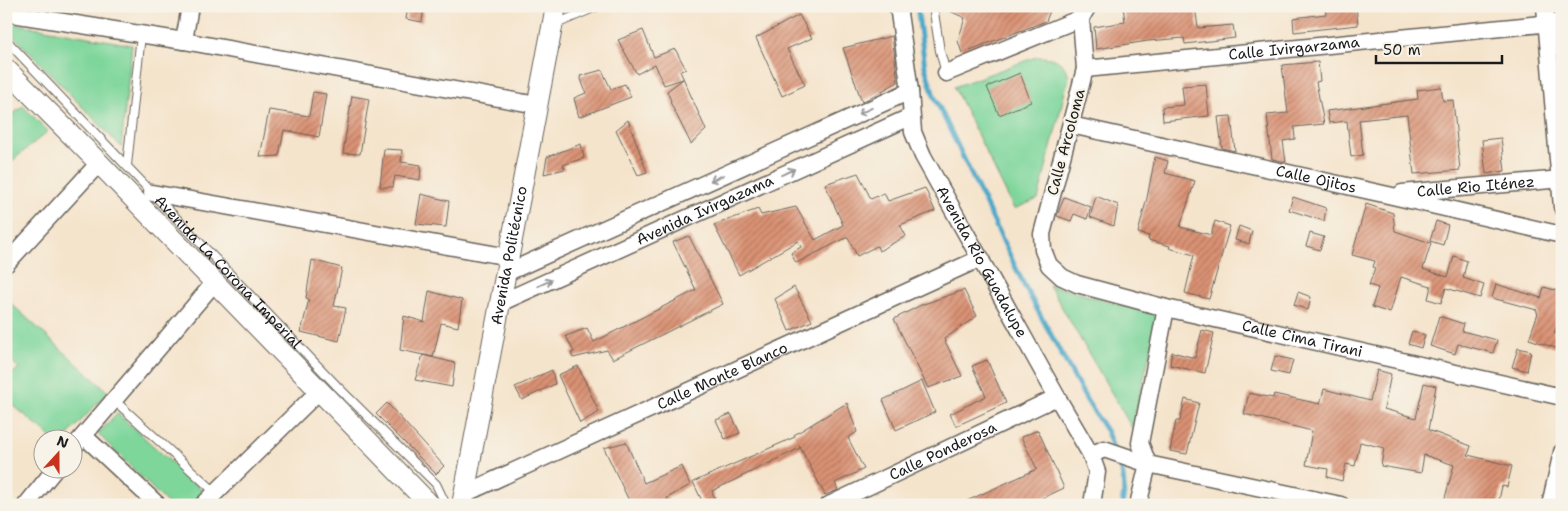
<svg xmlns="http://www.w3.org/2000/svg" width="1568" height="511" font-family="'Shantell Sans',sans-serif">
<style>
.green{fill:#7ed69b;stroke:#4d795c}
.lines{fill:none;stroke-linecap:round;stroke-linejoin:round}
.stream{stroke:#4ba8c9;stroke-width:5}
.building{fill:url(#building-hatch)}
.service-casing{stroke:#68625a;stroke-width:10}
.minor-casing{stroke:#68625a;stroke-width:19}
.tertiary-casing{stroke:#68625a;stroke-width:22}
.service{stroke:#fff;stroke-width:8}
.minor{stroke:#fff;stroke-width:16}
.tertiary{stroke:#fff;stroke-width:20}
.oneway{stroke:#999}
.labels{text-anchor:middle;stroke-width:4.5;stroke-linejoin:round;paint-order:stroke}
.street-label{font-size:15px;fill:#1c1c1c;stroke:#f7f3e8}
</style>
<defs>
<pattern id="building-hatch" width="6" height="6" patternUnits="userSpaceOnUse" patternTransform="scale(1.25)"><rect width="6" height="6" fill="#da9274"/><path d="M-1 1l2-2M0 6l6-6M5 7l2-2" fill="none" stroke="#b0765e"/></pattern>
</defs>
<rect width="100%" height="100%" fill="#f7f3e8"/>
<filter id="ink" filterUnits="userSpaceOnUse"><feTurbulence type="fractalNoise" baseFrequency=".02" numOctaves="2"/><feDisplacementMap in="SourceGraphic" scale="10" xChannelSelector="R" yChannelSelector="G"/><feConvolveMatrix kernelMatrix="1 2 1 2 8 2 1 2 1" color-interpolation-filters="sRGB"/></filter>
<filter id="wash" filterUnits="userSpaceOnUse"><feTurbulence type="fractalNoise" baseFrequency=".0096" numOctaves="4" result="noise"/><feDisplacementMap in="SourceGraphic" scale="20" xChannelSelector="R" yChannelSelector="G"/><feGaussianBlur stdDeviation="1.12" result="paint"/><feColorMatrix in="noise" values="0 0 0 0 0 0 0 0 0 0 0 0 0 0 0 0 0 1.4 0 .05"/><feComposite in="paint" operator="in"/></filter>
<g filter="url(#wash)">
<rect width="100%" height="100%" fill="#f5e4cc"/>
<g class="green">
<path d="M6 22 132 45 121 147 6 28Z"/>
<path d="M1036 57C1053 57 1062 59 1069 76L1038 199 1014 209 954 87Z"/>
<path d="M23 106 48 131 6 166V120Z"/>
<path d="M1049 285 1159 315 1132 428Z"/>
<path d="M6 299 108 392 65 438H52L6 399V379L19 368 6 356Z"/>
<path d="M117 413 204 492 192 505H169L98 434Z"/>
</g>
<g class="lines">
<g class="stream">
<path d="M917 6 925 67 934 96 1024 285 1087 401 1107 432 1113 448"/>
<path d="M1118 458C1124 474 1126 488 1122 505"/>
</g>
</g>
<g id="blocks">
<g class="building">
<path d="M408 6H424L422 22 406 19Z"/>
<path d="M939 6H1052L1046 21 962 53 958 41 965 18Z"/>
<path d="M1123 6H1195L1198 28 1233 25 1235 38 1185 44 1184 38 1148 41 1096 49 1094 27 1125 22Z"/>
<path d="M1325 6H1356L1358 25 1294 32 1293 18 1326 14Z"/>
<path d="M799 15 812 38 787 49 805 85 782 96 756 38Z"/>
<path d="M643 30 654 57 675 49 686 69 680 71 706 130 691 144 670 102 671 101 667 91 683 79 664 85 655 64 637 74 618 40Z"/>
<path d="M892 36 898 82 862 102 843 48Z"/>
<path d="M1318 62 1320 81 1316 82 1324 124 1294 127 1295 139 1283 141 1286 162 1272 159 1267 115 1288 113 1282 65Z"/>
<path d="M602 70 611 89 625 84 631 97 579 117 574 98 586 93 580 76Z"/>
<path d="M1020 73 1031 102 999 115 987 87Z"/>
<path d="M1206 84 1209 116 1163 121 1162 107 1184 105 1182 86Z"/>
<path d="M1441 87 1443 101 1453 100 1460 170 1414 174 1407 115 1359 120 1363 155 1351 157 1347 121 1329 123 1327 111 1418 99 1417 90Z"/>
<path d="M313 92 326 94 319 137 284 130 279 156 260 157 269 110 309 116Z"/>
<path d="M352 96 369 99 360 154 343 153Z"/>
<path d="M1231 116 1235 151 1222 148 1218 117Z"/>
<path d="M628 120 647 172 638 175 616 130Z"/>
<path d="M1501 138 1505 171 1486 174 1482 140Z"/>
<path d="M581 144 584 158 563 165 565 169 544 174 547 157Z"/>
<path d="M384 149 402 150 401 162 421 165 420 180 395 176 393 187H380Z"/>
<path d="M1155 157 1168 161 1165 173 1195 181 1180 227 1211 235 1215 221 1230 226 1209 299 1185 293 1194 255 1169 248 1170 246 1148 240 1149 236 1138 233 1147 198Z"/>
<path d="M858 173 871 199 884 193 888 201 925 188 935 211 900 225 906 236 879 251 877 246 857 256 848 237 796 263 791 253 801 247 798 241 739 275 714 225 758 209 761 215 796 207 815 240 843 225 825 184Z"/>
<path d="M421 194 449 201 446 227 416 224Z"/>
<path d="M1096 196 1118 205 1114 226 1090 217Z"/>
<path d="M1064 197 1091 207 1087 219 1074 214 1071 221 1057 216Z"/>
<path d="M1293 197 1326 208 1324 221 1289 210Z"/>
<path d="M1366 204 1393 213 1395 231 1431 243 1423 269 1448 277 1454 256 1467 261 1463 278 1484 285 1480 298 1446 288 1441 303 1428 299 1431 286 1401 277 1390 313 1372 307 1378 288 1369 285 1375 268 1373 267 1375 261 1352 255Z"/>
<path d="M1436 221 1448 225 1443 245 1430 241Z"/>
<path d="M1239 226 1252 231 1249 244 1235 240Z"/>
<path d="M1310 233 1324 237 1320 250 1306 246Z"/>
<path d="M689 236 723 304 613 359 607 350 573 358 571 353 574 352 566 336 587 328 594 342 696 290 673 242Z"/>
<path d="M312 260 342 268 334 306 346 308 339 341 301 332 309 299 306 298Z"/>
<path d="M1496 284 1541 298 1544 287 1562 292V313L1554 333 1562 336V350L1529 339 1538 313H1537V310L1492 298Z"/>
<path d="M794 287 812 321 789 331 775 299Z"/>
<path d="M964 290 977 316 944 339 962 376 928 388 894 319 921 305Z"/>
<path d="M429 291 462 300 458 327 441 323 433 357 400 350 404 316 424 322Z"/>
<path d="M1298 292 1311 297 1308 310 1294 305Z"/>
<path d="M1439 316 1464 324 1462 331 1497 340 1493 353 1458 344 1455 354 1430 346Z"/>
<path d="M1202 330 1214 333 1205 373 1170 365 1172 352 1195 358Z"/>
<path d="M1412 331 1425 335 1421 348 1408 344Z"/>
<path d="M1518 348 1531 351 1527 371 1512 367Z"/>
<path d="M423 355 455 363 452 387 415 380Z"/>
<path d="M1275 356 1293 360 1289 375 1271 371Z"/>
<path d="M987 360 1006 403 956 426 950 414 986 396 972 366Z"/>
<path d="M578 366 599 412 580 423 558 375Z"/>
<path d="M552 370 555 384 522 400 515 387Z"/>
<path d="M1377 370 1391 374 1384 409 1416 418 1424 383 1436 386 1428 430 1471 446 1468 455 1512 466 1507 487 1502 486 1498 505H1443L1454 465 1424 455 1421 473 1381 466 1384 448 1360 442 1355 466 1346 464 1342 481 1327 477 1328 469 1306 465 1312 431 1244 414 1249 393 1273 398 1274 394 1320 404 1324 389 1370 401Z"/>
<path d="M922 381 935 412 896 430 883 400Z"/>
<path d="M1185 399 1199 403 1187 454 1170 451 1176 421H1180Z"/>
<path d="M387 403 444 466 436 474 376 414Z"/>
<path d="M847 403 857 432 848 438 864 469 835 483 838 490 825 495 799 445 800 448 712 491 717 505H704L693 482 795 437 794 435Z"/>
<path d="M731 414 740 433 725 439 716 420Z"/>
<path d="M1038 430 1064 488 1028 505H958L1037 469 1021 437Z"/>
<path d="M626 442 644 483 682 466 690 485 667 498 670 505H631L604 448Z"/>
</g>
</g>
</g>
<g filter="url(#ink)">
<use href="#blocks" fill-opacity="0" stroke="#68625a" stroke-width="1"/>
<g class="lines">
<defs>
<g id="service">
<path d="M933 6 940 51 946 73"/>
<path d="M554 25 598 6"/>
<path id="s1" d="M6 40 337 386 436 484 446 505"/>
<path d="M127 165 141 35"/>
<path d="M114 400 215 492"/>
</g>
<g id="minor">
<path id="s2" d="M898 6 910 91 913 132 923 156 1057 397 1091 455 1097 472 1092 505"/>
<path d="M1545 6 1562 207"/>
<path d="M6 13 184 41 537 105"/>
<path id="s3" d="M1081 18 1085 69 1042 234 1043 250 1049 265 1062 277 1077 284 1166 308 1562 397"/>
<path d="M184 41 190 6"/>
<path id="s4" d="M1085 69 1562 22"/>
<path d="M946 73 1081 18 1088 6"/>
<path id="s5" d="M1071 125 1388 195 1562 235"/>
<path d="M152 193 509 257"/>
<path id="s6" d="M1402 193 1562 179"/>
<path d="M6 264 99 163"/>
<path d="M506 273 910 91"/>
<path id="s7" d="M500 303 910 117"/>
<path d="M84 436 158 505"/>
<path d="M72 449 214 283"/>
<path d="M1091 455 1104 449 1148 464 1341 505"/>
<path d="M1148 464 1140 443 1166 308"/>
<path id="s8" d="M464 494 981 258"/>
<path d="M26 505 56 468"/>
<path d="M203 505 320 390"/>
<path id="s9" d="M829 505 1057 397"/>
<path d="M1138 505 1148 464"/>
<path d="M1550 505 1562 452"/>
</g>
<g id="tertiary">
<path d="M6 69 99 163 430 505"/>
<path id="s10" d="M462 505 556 6"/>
</g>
</defs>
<use href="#service" class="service-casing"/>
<use href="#minor" class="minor-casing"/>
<use href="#tertiary" class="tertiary-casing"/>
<use href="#service" class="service"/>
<use href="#minor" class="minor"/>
<use href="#tertiary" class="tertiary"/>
</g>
<defs><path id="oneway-shaft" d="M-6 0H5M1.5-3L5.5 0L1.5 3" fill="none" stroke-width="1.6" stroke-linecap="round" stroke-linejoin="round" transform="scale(1.25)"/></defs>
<g class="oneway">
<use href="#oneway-shaft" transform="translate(865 111) rotate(156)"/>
<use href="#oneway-shaft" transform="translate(788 172) rotate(-24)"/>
<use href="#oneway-shaft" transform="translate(717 178) rotate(156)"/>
<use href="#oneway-shaft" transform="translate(545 283) rotate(-24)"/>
</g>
</g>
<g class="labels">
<g class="street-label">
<text dy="5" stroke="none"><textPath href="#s4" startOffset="210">Calle Ivirgarzama</textPath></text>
<text transform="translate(1066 142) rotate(-75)" y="5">Calle Arcoloma</text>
<text dy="5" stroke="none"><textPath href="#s5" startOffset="251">Calle Ojitos</textPath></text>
<text dy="5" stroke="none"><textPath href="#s6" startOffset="74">Calle Rio Iténez</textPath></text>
<text dy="5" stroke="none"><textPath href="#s7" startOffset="225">Avenida Ivirgazama</textPath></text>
<text dy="5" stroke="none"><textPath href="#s10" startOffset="254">Avenida Politécnico</textPath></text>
<text dy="5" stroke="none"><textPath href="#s2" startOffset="274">Avenida Río Guadalupe</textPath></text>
<text dy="5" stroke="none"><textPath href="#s1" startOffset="321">Avenida La Corona Imperial</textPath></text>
<text dy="5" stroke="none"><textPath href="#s3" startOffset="520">Calle Cima Tirani</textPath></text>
<text dy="5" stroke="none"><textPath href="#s8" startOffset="284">Calle Monte Blanco</textPath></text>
<text dy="5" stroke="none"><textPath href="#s9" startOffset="126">Calle Ponderosa</textPath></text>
</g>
</g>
<rect width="1568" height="511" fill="none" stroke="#f7f3e8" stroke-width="25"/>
<g transform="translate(58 454) rotate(21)"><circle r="24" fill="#f7f3e8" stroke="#9f9d96"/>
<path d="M0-4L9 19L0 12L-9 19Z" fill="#c8321e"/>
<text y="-8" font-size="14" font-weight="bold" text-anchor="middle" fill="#1c1c1c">N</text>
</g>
<path d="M1376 55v8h126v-8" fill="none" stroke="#1c1c1c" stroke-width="2.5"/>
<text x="1383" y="55" font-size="15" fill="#1c1c1c" stroke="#f7f3e8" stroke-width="4" paint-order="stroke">50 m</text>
</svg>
